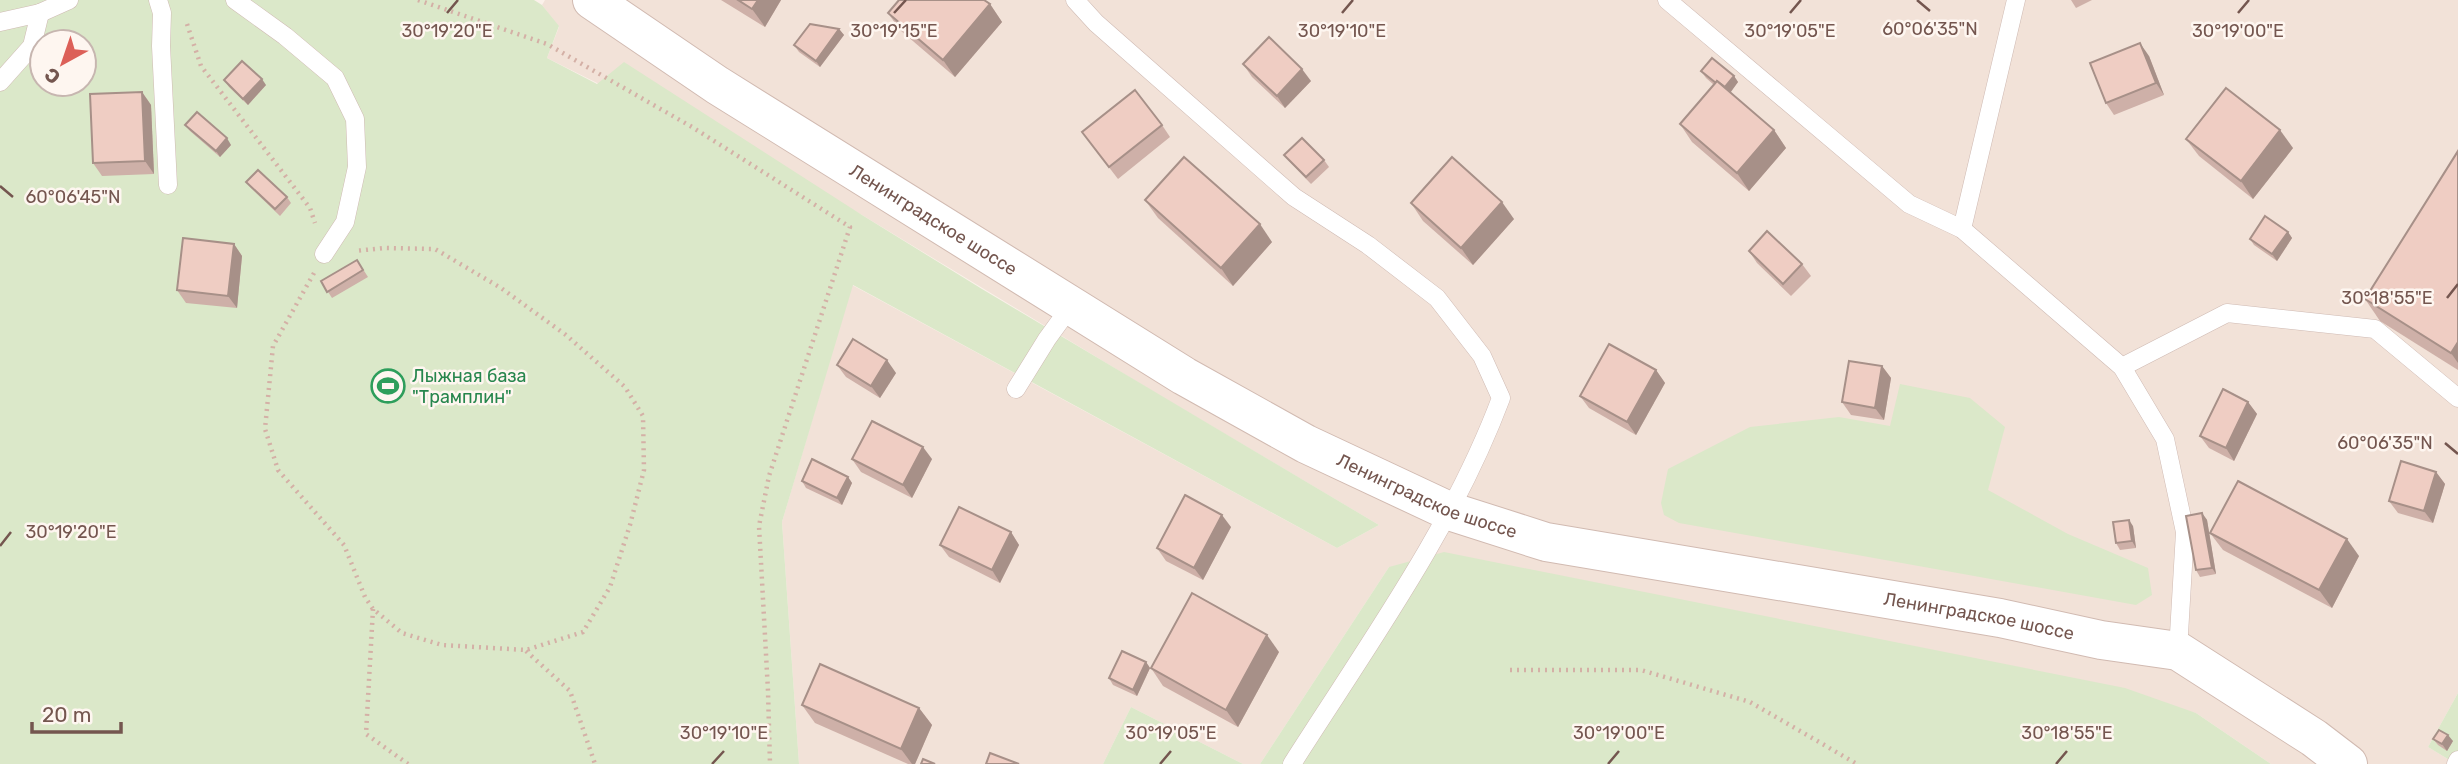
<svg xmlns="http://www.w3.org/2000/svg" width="2458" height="764" font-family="Rubik,sans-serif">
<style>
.residential{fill:#f2e2d8}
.green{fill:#dbe8c9;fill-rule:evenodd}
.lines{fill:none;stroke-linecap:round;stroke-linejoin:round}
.lane-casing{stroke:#cfbab3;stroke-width:19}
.secondary-casing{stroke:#d1bab1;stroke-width:40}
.path{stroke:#d4b0a6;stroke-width:4.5;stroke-dasharray:2 5;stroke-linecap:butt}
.lane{stroke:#fff;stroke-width:18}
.secondary{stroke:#fff;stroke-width:38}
.wall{fill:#ceb0a8}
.shaded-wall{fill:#a79088}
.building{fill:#efcdc3;stroke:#a79088;stroke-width:2}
.ticks{fill:none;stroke:#74564f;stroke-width:2.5}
.labels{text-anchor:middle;stroke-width:5;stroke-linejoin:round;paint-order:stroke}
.street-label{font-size:18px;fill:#74564f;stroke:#fef6f0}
.leisure-label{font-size:18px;fill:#27864d;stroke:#fef6f0;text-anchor:start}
.ticks-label{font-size:18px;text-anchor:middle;fill:#74564f;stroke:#fef6f0;stroke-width:5;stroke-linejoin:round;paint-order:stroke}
</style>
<rect width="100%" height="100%" fill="#fbf1ea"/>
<path class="residential" d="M545 0H2458V693L2428 747 2456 764H2271L2196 713 1389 567 1260 764H1243L1131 707 1103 764H799L782 522 852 285 1337 548 1379 525 1154 392 862 215 547 58 559 27 542 5Z"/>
<g class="green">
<path d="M0 0H534L542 5 559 26 547 58 597 84 624 62 862 215 982 289 1379 525 1337 548 853 285 782 522 799 764H0ZM42 42H84V84H42Z"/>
<path d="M1900 384 1970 398 2005 427 1988 490 2068 534 2148 568 2152 595 2136 605 1679 523 1664 515 1661 503 1668 469 1750 427 1839 417 1890 426Z"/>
<path d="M1444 552 2125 688 2196 713 2271 764H1260L1389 567Z"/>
<path d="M2458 693V764H2456L2428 747Z"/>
<path d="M1131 707 1243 764H1103Z"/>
</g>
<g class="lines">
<defs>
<g id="lane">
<path d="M158 0 162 13 161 46 168 185"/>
<path d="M235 0 285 36 335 78 355 119 357 167 345 222 324 254"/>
<path d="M1075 0 1096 23 1294 197 1368 245 1437 298 1482 356 1501 398C1452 529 1367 646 1292 764"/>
<path d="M1667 0 1909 204 1962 229 2122 367 2165 439 2185 532 2178 651"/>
<path d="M0 22 40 13 69 0"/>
<path d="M0 82 32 46 40 13"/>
<path d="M1962 229 2016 0"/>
<path d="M2122 367 2227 313 2375 329 2458 398"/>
<path d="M1016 389 1047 339 1071 306"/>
<path d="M2456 764 2458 760"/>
</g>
<g id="secondary">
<path id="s1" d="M592 0 717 85 1184 376 1306 444 1449 511 1546 542 2000 618 2101 640 2178 651 2314 738 2348 764"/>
</g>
</defs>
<use href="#lane" class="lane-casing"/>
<use href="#secondary" class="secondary-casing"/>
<g class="path">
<path d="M418 0 547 44 692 127 850 227 769 476 759 526 768 691 770 764"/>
<path d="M187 24 201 66 310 208 315 223"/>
<path d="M314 273 273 346 265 429 278 470 344 545 365 597 373 609 402 633 442 645 526 650 583 632 610 587 630 525 644 470 643 416 625 387 566 335 501 288 435 249 384 248 355 251"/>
<path d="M373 609 366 734 408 764"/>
<path d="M526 651 570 691 595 764"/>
<path d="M1510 670H1641L1750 702 1857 764"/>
</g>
<use href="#lane" class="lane"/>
<use href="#secondary" class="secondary"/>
</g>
<g class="wall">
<path d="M721 0H781L765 27Z"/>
<path d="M2071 0H2092L2076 8Z"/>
<path d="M990 4 1002 22 955 77 900 30 888 13Z"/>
<path d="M839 29 844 35 820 67 799 52 794 45Z"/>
<path d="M2149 56 2164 95 2114 115 2106 103Z"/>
<path d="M1243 64 1311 81 1285 108 1252 77Z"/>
<path d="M1701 71 1734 76 1738 82 1730 92 1774 130 1786 148 1749 191 1692 142 1680 124 1714 85 1706 78Z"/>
<path d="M224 80 266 85 248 105 229 87Z"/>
<path d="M142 92 151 105 154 174 102 176 93 163Z"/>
<path d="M185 125 231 145 220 157 190 131Z"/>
<path d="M1162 125 1170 137 1118 179 1082 132Z"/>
<path d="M2186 139 2293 148 2253 199 2199 156Z"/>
<path d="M2458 151V370L2380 321 2365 299Z"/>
<path d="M1284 155 1324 160 1329 167 1311 184 1289 161Z"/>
<path d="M246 182 287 197 291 203 280 216 251 188Z"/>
<path d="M1145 200 1272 242 1233 286 1158 218Z"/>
<path d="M1411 203 1514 219 1473 265 1423 221Z"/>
<path d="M2288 232 2292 238 2277 261 2254 245 2250 239Z"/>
<path d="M234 244 242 256 237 308 186 303 177 290Z"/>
<path d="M1749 251 1802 264 1811 276 1791 296 1757 263Z"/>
<path d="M357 260 368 277 332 298 321 281Z"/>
<path d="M837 365 896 373 880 398 846 377Z"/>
<path d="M1882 366 1891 378 1884 420 1851 415 1842 402Z"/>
<path d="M1656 370 1665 383 1636 435 1589 408 1580 396Z"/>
<path d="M2248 402 2257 414 2234 461 2209 448 2200 436Z"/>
<path d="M852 459H932L912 498 861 472Z"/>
<path d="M2436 472 2445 484 2433 523 2398 513 2389 501Z"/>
<path d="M848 477 852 483 842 505 806 488 802 481Z"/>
<path d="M2202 513 2207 520 2216 574 2200 577 2196 570Z"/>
<path d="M2133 526 2136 548 2120 550 2116 543Z"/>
<path d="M1231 527 1203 580 1166 561 1157 548Z"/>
<path d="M1011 532 1019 545 1000 583 949 557 940 545Z"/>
<path d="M2210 533 2359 556 2332 608 2223 550Z"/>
<path d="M1279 652 1238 727 1163 686 1151 668Z"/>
<path d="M1146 662 1150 668 1137 696 1113 685 1109 678Z"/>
<path d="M802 705 919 708 932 725 915 764H908L815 723Z"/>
<path d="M2433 739 2453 741 2447 751 2438 745Z"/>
</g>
<g class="shaded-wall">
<path d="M758 0H781L765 27 752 9Z"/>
<path d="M990 4 1002 22 955 77 943 60Z"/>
<path d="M839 29 844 35 820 67 816 61Z"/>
<path d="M2140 43 2149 56 2164 95 2156 83Z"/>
<path d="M1302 69 1311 81 1285 108 1277 96Z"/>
<path d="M1734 76 1738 82 1728 96 1723 89Z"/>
<path d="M262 79 266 85 248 105 243 99Z"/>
<path d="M142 92 151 105 154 174 145 161Z"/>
<path d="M1774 130 1786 148 1749 191 1737 173Z"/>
<path d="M2280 130 2293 148 2253 199 2241 181Z"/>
<path d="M227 138 231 145 220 157 216 151Z"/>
<path d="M1502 202 1514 219 1473 265 1461 248Z"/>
<path d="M1260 224 1272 242 1233 286 1221 268Z"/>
<path d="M2288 232 2292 238 2277 261 2272 254Z"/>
<path d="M234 244 242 256 237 308 228 296Z"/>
<path d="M2458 342V363L2451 353Z"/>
<path d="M887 360 896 373 880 398 871 386Z"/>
<path d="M1882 366 1891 378 1884 420 1875 408Z"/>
<path d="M1656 370 1665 383 1636 435 1627 422Z"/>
<path d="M2248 402 2257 414 2234 461 2226 448Z"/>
<path d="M923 447 932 459 912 498 903 485Z"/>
<path d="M2436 472 2445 484 2433 523 2424 511Z"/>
<path d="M848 477 852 483 842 505 837 498Z"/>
<path d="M2202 513 2207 520 2216 574 2212 568Z"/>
<path d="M1222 515 1231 527 1203 580 1194 568Z"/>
<path d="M2129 520 2133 526 2136 548 2132 541Z"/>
<path d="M1011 532 1019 545 1000 583 992 570Z"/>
<path d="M2347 539 2359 556 2332 608 2319 590Z"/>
<path d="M1267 635 1279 652 1238 727 1226 710Z"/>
<path d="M1146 662 1150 668 1137 696 1133 690Z"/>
<path d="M919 708 932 725 915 764H912L901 749Z"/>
<path d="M2448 735 2453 741 2447 751 2442 744Z"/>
</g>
<g class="building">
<path d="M738 0H758L752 9Z"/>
<path d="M899 0H984L990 4 943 60 888 13Z"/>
<path d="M810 24 839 29 816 61 794 45Z"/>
<path d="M1269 37 1302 69 1277 96 1243 64Z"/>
<path d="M2140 43 2156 83 2106 103 2090 63Z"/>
<path d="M1712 58 1734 76 1725 87 1717 81 1716 83 1701 71Z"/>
<path d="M242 61 262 79 243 99 224 80Z"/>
<path d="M1717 81 1774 130 1737 173 1680 124Z"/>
<path d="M2226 88 2280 130 2241 181 2186 139Z"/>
<path d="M1135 90 1162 125 1109 167 1082 132Z"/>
<path d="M142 92 145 161 93 163 90 94Z"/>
<path d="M197 112 227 138 216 151 185 125Z"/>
<path d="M1302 138 1324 160 1306 177 1284 155Z"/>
<path d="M2458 151V342L2451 353 2365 299Z"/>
<path d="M1184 157 1260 224 1221 268 1145 200Z"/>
<path d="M1452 157 1502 202 1461 248 1411 203Z"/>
<path d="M258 170 287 197 275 209 246 182Z"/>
<path d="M2265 216 2288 232 2272 254 2250 239Z"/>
<path d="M1767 231 1802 264 1783 284 1749 251Z"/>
<path d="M183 238 234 244 228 296 177 290Z"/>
<path d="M357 260 363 270 327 292 321 281Z"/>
<path d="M853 339 887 360 871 386 837 365Z"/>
<path d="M1609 344 1656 370 1627 422 1580 396Z"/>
<path d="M1849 361 1882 366 1875 408 1842 402Z"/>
<path d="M2223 389 2248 402 2226 448 2200 436Z"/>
<path d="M872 421 923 447 903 485 852 459Z"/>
<path d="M812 459 848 477 837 498 802 481Z"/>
<path d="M2401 461 2436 472 2424 511 2389 501Z"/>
<path d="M2238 481 2347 539 2319 590 2210 533Z"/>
<path d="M1185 495 1222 515 1194 568 1157 548Z"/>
<path d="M959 507 1011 532 992 570 940 545Z"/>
<path d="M2202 513 2212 568 2196 570 2186 516Z"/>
<path d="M2129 520 2132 541 2116 543 2113 522Z"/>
<path d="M1192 593 1267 635 1226 710 1151 668Z"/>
<path d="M1122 651 1146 662 1133 690 1109 678Z"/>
<path d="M820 664 919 708 901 749 802 705Z"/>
<path d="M2439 730 2448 735 2442 744 2433 739Z"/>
<path d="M990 753 1019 764H986Z"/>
<path d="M923 759 935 764H921Z"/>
</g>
<path class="ticks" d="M1917 0 1930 11M447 13 458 0M894 13 906 0M1342 13 1353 0M1790 13 1801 0M2238 13 2249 0M0 186 13 197M2447 298 2458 284M2445 443 2458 454M0 546 11 532M712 764 724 751M1160 764 1171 751M1608 764 1619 751M2056 764 2067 751"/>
<defs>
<symbol id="stadium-ring" viewBox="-11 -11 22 22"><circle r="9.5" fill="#fef6f0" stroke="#2e9e5b" stroke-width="1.5"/><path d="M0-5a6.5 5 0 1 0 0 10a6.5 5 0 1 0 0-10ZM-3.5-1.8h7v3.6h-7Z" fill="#2e9e5b"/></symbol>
</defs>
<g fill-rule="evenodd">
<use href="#stadium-ring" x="369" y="367" width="38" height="38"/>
</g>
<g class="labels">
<g class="street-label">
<text dy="6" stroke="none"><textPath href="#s1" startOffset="406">Ленинградское шоссе</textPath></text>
<text dy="6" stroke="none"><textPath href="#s1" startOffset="973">Ленинградское шоссе</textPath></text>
<text dy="6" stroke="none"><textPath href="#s1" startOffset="1540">Ленинградское шоссе</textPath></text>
</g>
<g class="leisure-label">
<text x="412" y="382">Лыжная база<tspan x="412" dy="21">"Трамплин"</tspan></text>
</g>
</g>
<g class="ticks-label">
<text x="1930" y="35">60°06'35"N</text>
<text x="447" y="37">30°19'20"E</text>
<text x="894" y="37">30°19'15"E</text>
<text x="1342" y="37">30°19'10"E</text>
<text x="1790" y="37">30°19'05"E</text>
<text x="2238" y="37">30°19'00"E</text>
<text x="73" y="203">60°06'45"N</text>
<text x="2387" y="304">30°18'55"E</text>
<text x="2385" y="449">60°06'35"N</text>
<text x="71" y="538">30°19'20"E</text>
<text x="724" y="739">30°19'10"E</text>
<text x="1171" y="739">30°19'05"E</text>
<text x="1619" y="739">30°19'00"E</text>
<text x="2067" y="739">30°18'55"E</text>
</g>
<g transform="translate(63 63) rotate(220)"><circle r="33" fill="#fef6f0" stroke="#c7b6b0" stroke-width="2"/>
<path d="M0-5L12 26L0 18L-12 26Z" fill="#dc6058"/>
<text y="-10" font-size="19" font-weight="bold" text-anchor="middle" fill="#74564f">С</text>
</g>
<path d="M32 722v10h89v-10" fill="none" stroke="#74564f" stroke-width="3.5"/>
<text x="42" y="722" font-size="21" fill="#74564f" stroke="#fef6f0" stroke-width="5" paint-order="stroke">20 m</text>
</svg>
